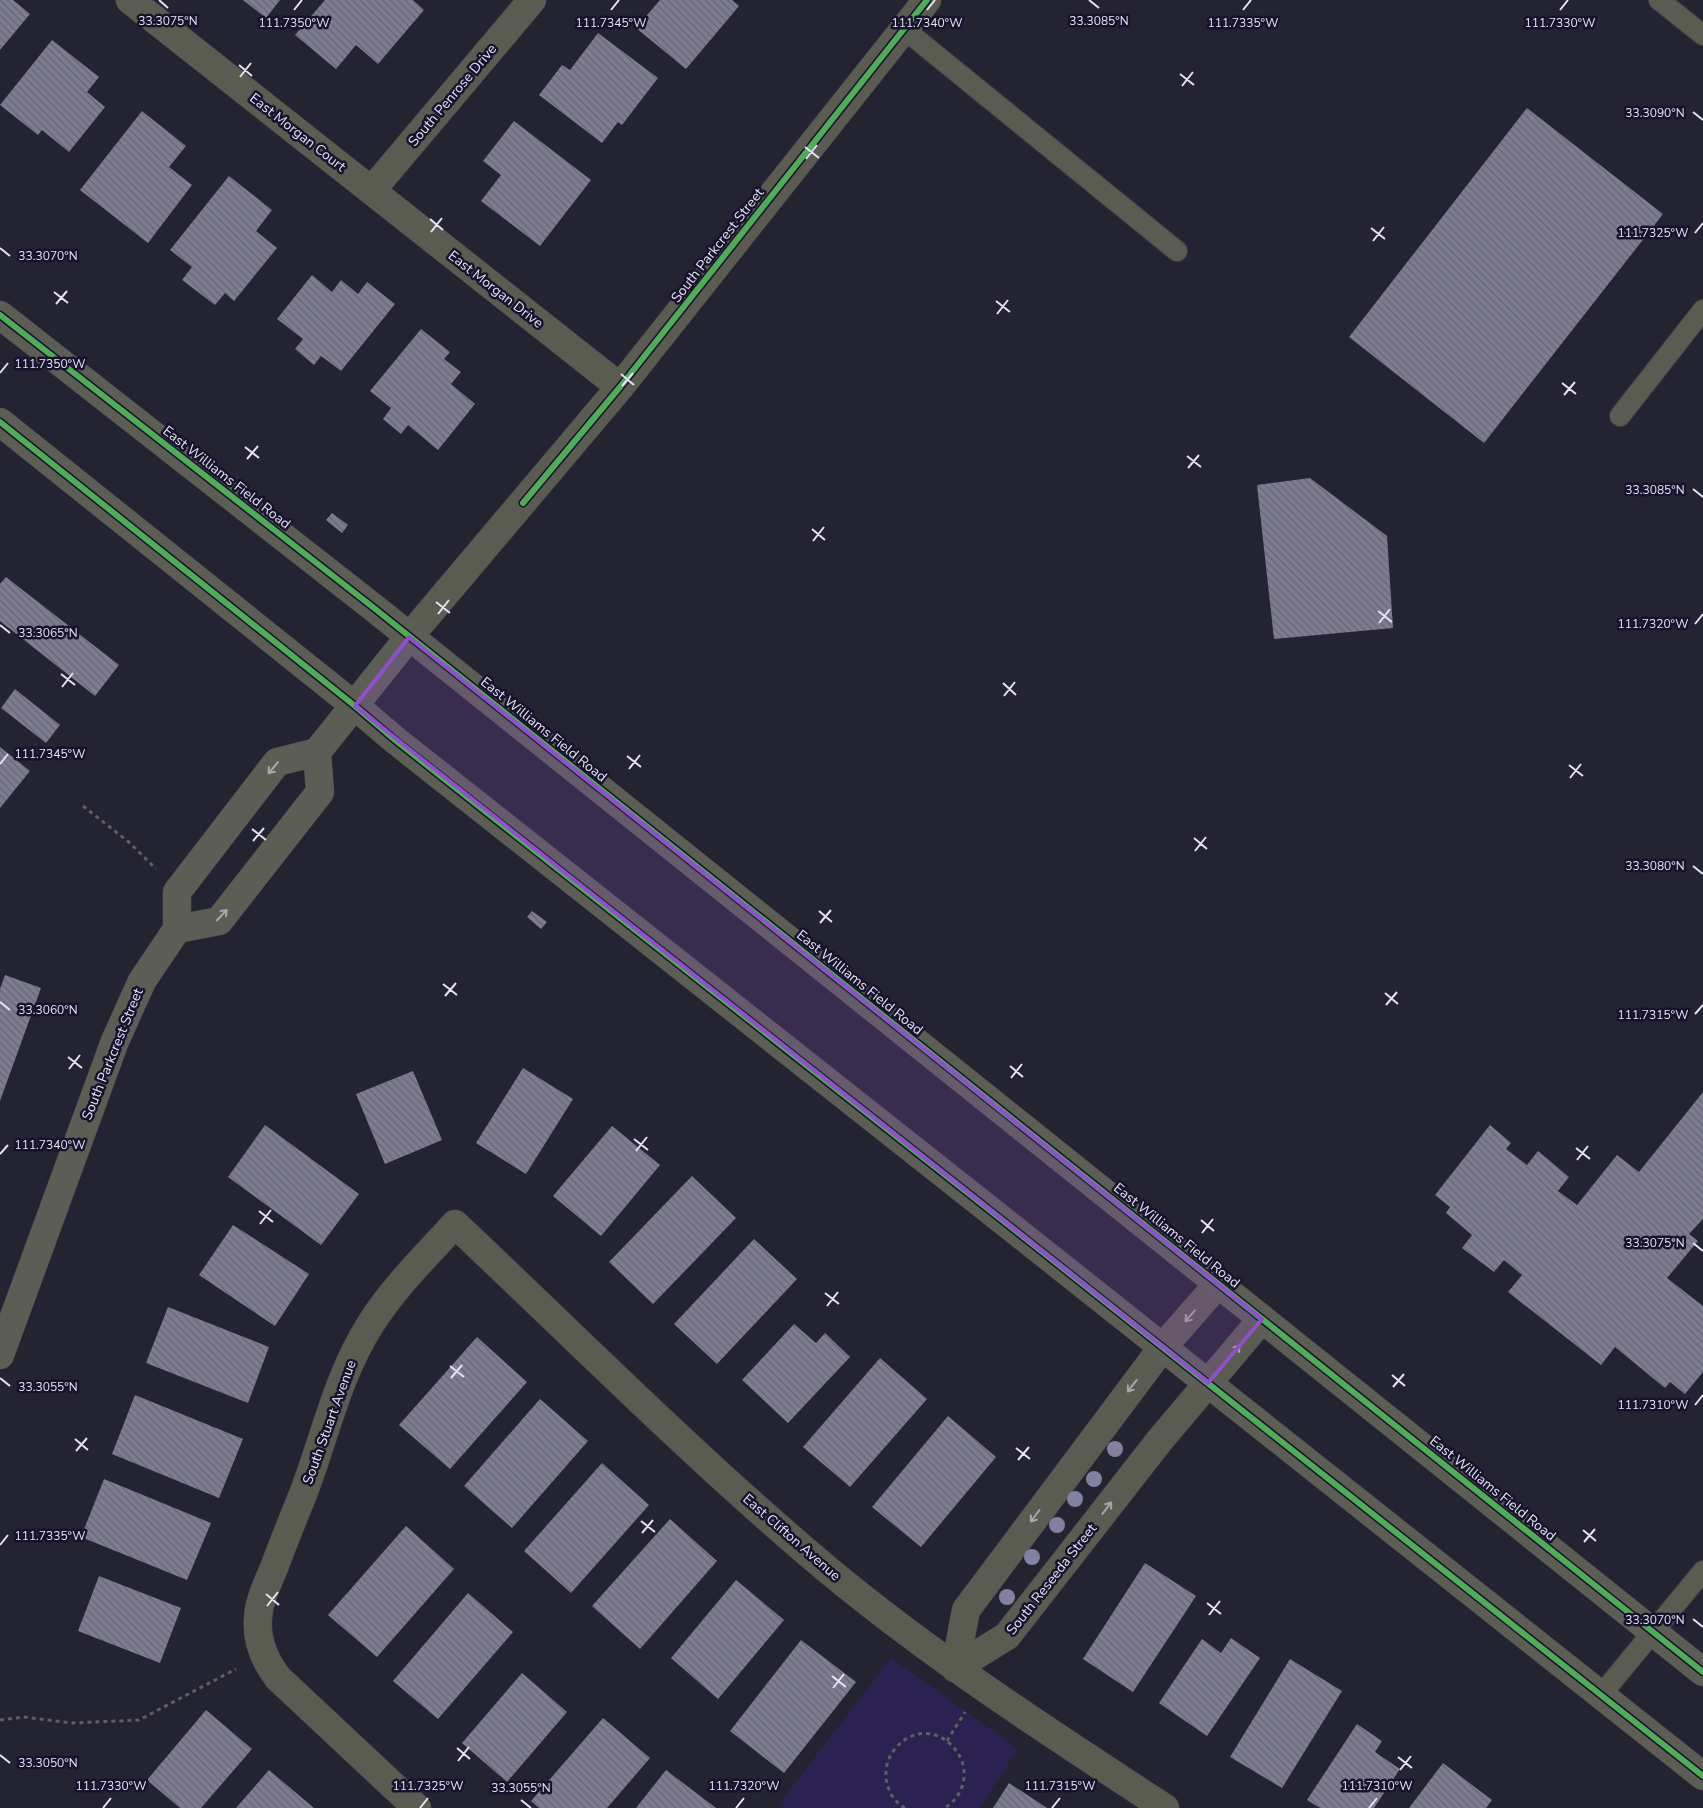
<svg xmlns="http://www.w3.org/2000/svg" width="1703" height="1808" font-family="'Nunito Sans',sans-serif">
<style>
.green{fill:#2b2251}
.building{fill:url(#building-back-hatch)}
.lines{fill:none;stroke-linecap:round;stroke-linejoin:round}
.lane-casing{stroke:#403f4b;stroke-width:22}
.street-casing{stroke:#403f4b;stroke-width:29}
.secondary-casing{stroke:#403f4b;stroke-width:29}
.path{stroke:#5f5f5d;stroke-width:3;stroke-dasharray:4 4;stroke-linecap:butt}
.lane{stroke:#5a5b51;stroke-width:20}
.street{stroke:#5a5b51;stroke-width:28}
.secondary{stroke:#5c5e56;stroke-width:28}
.cycleway-casing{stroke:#17132c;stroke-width:9}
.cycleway{stroke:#51ab58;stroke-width:6}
.tree{fill:#8380a0}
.oneway{stroke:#a7a7ad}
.oneway2{stroke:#a6a5ab}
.marked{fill:#9050ca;fill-opacity:0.2;stroke:#9050ca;stroke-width:4;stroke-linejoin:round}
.ticks{fill:none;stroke:#e4e2f4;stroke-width:2}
.labels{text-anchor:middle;stroke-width:5;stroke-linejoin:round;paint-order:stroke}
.street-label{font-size:14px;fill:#e4e2f4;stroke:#17132c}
.ticks-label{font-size:12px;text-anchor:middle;fill:#e4e2f4;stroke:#17132c;stroke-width:5;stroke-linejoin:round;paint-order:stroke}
</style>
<defs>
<pattern id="building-back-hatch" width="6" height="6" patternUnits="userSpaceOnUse" patternTransform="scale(1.25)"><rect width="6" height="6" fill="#7e7c90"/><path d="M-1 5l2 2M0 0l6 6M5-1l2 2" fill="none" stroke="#676674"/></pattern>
</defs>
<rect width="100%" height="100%" fill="#242331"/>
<path class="green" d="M891 1658 1018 1749 980 1808H785L779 1804Z"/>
<g class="building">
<path d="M0 0H13L30 14 0 50Z"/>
<path d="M243 0H280L266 18Z"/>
<path d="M325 0H413L424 10 378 64 356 45 336 69 295 35Z"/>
<path d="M660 0H732L739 6 686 69 636 28Z"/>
<path d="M598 33 658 78 622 125 618 122 602 143 539 95 562 65 570 70Z"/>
<path d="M52 40 99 77 87 92 105 107 69 152 42 130 38 135 0 105Z"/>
<path d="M1527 108 1663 214 1484 443 1349 337Z"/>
<path d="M142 111 186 146 169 167 192 185 148 243 80 190Z"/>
<path d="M514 121 591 180 540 246 481 201 501 175 483 161Z"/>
<path d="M229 176 272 210 256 231 277 248 234 301 225 293 215 305 182 280 192 267 170 250Z"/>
<path d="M312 275 332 292 341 280 358 294 367 282 395 304 341 371 321 356 314 365 295 349 303 339 277 319Z"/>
<path d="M421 329 450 352 444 359 461 372 451 384 475 404 438 450 408 425 401 434 383 419 391 408 370 391Z"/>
<path d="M1310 478 1387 536 1393 628 1274 639 1257 485Z"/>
<path d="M332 513 348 525 342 533 326 520Z"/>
<path d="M6 577 119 665 95 696 0 621V584Z"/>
<path d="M15 689 60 725 46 743 1 708Z"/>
<path d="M0 747 30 771 0 808Z"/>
<path d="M532 911 547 922 541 929 527 917Z"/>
<path d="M5 975 41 988 0 1101V989Z"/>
<path d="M523 1068 573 1099 526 1174 476 1143Z"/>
<path d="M413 1071 442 1140 385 1164 356 1094Z"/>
<path d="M1703 1092V1219L1689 1234 1698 1241 1667 1278 1703 1306V1372L1685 1394 1670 1382 1665 1388 1615 1347 1601 1365 1508 1292 1522 1275 1504 1260 1494 1272 1462 1248 1472 1235 1446 1213 1450 1207 1435 1195 1490 1125 1511 1143 1506 1149 1527 1165 1538 1151 1569 1177 1558 1191 1577 1205 1617 1155 1639 1172Z"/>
<path d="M265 1125 359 1194 321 1245 228 1177Z"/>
<path d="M612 1126 660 1165 601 1236 553 1196Z"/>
<path d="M692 1176 736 1218 653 1304 609 1262Z"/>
<path d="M233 1225 309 1274 275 1326 199 1275Z"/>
<path d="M754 1239 797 1279 717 1364 674 1324Z"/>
<path d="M168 1307 269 1347 248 1403 146 1363Z"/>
<path d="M794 1324 816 1343 825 1333 850 1357 788 1423 742 1380Z"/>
<path d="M477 1337 527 1382 450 1469 399 1425Z"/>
<path d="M880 1358 927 1399 850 1487 803 1447Z"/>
<path d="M135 1395 243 1439 219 1498 112 1454Z"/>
<path d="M540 1399 588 1441 512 1528 464 1486Z"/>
<path d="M948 1416 996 1457 921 1547 872 1507Z"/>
<path d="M602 1463 649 1505 571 1593 524 1551Z"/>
<path d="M104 1479 211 1523 187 1580 81 1537Z"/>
<path d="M670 1519 717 1561 640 1649 592 1606Z"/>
<path d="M406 1526 454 1569 377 1657 328 1615Z"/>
<path d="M1145 1563 1196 1596 1133 1692 1083 1659Z"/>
<path d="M99 1576 181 1608 160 1663 78 1631Z"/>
<path d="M736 1580 784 1620 718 1699 671 1658Z"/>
<path d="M468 1593 513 1632 438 1719 393 1681Z"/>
<path d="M1231 1638 1260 1658 1207 1736 1159 1703 1202 1639 1221 1653Z"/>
<path d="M801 1640 856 1682 784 1773 730 1731Z"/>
<path d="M1290 1659 1342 1691 1282 1788 1230 1757Z"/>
<path d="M522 1673 567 1712 507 1782 462 1743Z"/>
<path d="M206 1710 252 1749 201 1808H180L147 1780Z"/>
<path d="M603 1718 650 1758 607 1808H539L531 1801Z"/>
<path d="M1357 1724 1382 1741 1375 1752 1400 1769 1374 1808H1320L1307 1800Z"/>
<path d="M1443 1763 1492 1800 1486 1808H1409Z"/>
<path d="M269 1770 314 1808H236Z"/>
<path d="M666 1770 716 1808H636Z"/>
<path d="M1009 1783 1047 1808H993Z"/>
</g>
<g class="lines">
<defs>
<g id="lane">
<path d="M1659 0 1703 35"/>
<path d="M904 29 1177 251"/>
<path d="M1620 416 1703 310"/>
<path d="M1601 1695 1703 1571"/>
</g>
<g id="street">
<path d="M130 0 620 387"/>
<path d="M372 190 532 0"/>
<path d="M409 637 620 387 927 0"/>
<path d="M955 1668 966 1610 1162 1348 1218 1284"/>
<path d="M955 1668 1007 1636 1160 1440 1262 1319"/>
<path d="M417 1808 278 1678C265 1661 256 1641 258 1618 259 1601 267 1584 274 1568 283 1543 293 1519 303 1494 325 1437 337 1377 370 1325 393 1288 426 1256 455 1224 578 1340 698 1461 828 1570 934 1658 1050 1733 1165 1808"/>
</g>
<g id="secondary">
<path d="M0 315 374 608 1703 1672"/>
<path d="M0 422 355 706 395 740 1016 1231 1703 1776"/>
<path d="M177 929 219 921 320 792 317 752"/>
<path d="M0 1355 115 1041 142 981 177 929V892L277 762 317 752 409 637"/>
</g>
</defs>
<use href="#lane" class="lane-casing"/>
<use href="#street" class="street-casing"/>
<use href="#secondary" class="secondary-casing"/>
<g class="path">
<path d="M83 806 130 843 156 869"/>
<path d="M0 1720 23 1717 72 1723 139 1720 236 1669"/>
<path d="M947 1741 965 1712"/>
<path d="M905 1808C899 1805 893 1798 890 1792 872 1754 917 1715 949 1743 958 1751 964 1761 964 1773 965 1787 956 1802 944 1808"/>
</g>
<use href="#lane" class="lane"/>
<use href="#street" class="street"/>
<use href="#secondary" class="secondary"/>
<defs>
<g id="cycleway">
<path d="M0 315 374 608 1703 1672"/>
<path d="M0 422 355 706 395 740 1016 1231 1703 1776"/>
<path d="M523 503 620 387 927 0"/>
</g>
</defs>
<use href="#cycleway" class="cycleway-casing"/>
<use href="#cycleway" class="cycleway"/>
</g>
<g class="tree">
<circle cx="1115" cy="1449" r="8"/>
<circle cx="1094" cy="1479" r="8"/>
<circle cx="1075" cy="1499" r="8"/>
<circle cx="1057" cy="1525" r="8"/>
<circle cx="1032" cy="1557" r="8"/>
<circle cx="1007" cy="1597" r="8"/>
</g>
<defs><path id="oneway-shaft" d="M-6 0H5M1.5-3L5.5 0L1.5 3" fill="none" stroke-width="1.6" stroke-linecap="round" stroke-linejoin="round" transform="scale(1.25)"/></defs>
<g class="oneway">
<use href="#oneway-shaft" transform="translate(273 768) rotate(130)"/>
<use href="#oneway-shaft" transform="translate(222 915) rotate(-47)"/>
</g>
<g class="oneway2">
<use href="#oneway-shaft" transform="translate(1190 1316) rotate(131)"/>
<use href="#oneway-shaft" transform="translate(1235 1351) rotate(-50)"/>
<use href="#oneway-shaft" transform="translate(1132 1386) rotate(128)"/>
<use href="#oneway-shaft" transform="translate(1107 1508) rotate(-52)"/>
<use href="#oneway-shaft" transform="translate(1035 1516) rotate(127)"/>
</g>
<path class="marked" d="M409 637 1262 1319 1208 1383 355 706Z"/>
<path class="ticks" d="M159 0 168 8M1089 0 1099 8M294 10 302 0M611 10 619 0M927 10 935 0M1243 10 1251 0M1560 10 1568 0M239 65 252 76M1180 74 1194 85M240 77 251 63M1182 86 1193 72M1693 112 1703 120M805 147 819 158M806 159 817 145M430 219 443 230M1371 228 1385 239M431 232 442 218M1695 233 1703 223M1373 241 1384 227M0 248 10 256M54 292 68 303M996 301 1010 312M56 304 67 291M997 314 1008 300M0 373 8 363M621 374 634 385M1562 383 1576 394M622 386 633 373M1564 395 1575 382M245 447 259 458M1187 456 1201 467M247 459 258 446M1188 468 1199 455M1693 489 1703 497M812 529 825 540M813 541 824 527M436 602 450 613M1378 611 1392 622M438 614 449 600M1379 623 1390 609M1695 624 1703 614M0 625 10 633M61 674 75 685M1003 683 1016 695M62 687 73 673M1004 696 1015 682M627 756 641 767M0 764 8 754M1569 765 1583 776M629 769 640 755M1570 778 1581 764M252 829 266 840M1194 838 1207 849M253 841 264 828M1195 851 1206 837M1693 866 1703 874M819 911 832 922M820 923 831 910M443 984 457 995M1385 993 1398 1004M445 996 456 983M0 1002 10 1010M1386 1005 1397 992M1695 1014 1703 1005M68 1057 82 1068M1010 1066 1023 1077M69 1069 80 1055M1011 1078 1022 1064M634 1139 648 1150M1576 1148 1590 1159M636 1151 647 1137M0 1154 8 1145M1577 1160 1588 1146M259 1211 273 1222M1201 1220 1214 1231M260 1224 271 1210M1202 1233 1213 1219M1693 1243 1703 1251M825 1293 839 1304M827 1306 838 1292M450 1366 464 1377M1392 1375 1405 1386M0 1378 10 1386M451 1378 462 1365M1393 1387 1404 1374M1695 1405 1703 1395M75 1439 88 1450M1016 1448 1030 1459M76 1451 87 1438M1018 1460 1029 1447M641 1521 655 1532M1583 1530 1596 1541M642 1533 653 1520M1584 1542 1595 1529M0 1545 8 1535M266 1594 279 1605M1207 1603 1221 1614M267 1606 278 1592M1209 1615 1220 1601M1693 1619 1703 1627M832 1676 846 1687M833 1688 844 1674M457 1748 470 1759M0 1755 10 1763M1398 1757 1412 1768M458 1761 469 1747M1400 1770 1411 1756M521 1800 531 1808M103 1808 111 1798M420 1808 428 1798M736 1808 744 1798M1052 1808 1060 1798M1369 1808 1377 1798"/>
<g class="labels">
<g class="street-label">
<text transform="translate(452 95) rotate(-50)" y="5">South Penrose Drive</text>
<text transform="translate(298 132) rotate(38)" y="5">East Morgan Court</text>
<text transform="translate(717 245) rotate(-52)" y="5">South Parkcrest Street</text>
<text transform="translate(496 289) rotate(38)" y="5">East Morgan Drive</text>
<text transform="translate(227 477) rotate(38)" y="5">East Williams Field Road</text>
<text transform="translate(544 729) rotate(39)" y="5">East Williams Field Road</text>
<text transform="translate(860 982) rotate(39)" y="5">East Williams Field Road</text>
<text transform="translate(112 1054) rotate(-68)" y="5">South Parkcrest Street</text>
<text transform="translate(1177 1235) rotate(39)" y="5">East Williams Field Road</text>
<text transform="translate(329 1422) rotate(-70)" y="5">South Stuart Avenue</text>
<text transform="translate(1493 1488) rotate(39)" y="5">East Williams Field Road</text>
<text transform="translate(792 1537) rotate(41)" y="5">East Clifton Avenue</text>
<text transform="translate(1051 1579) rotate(-52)" y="5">South Reseeda Street</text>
</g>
</g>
<g class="ticks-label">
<text x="1099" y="25">33.3085°N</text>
<text x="168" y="25">33.3075°N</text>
<text x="294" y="27">111.7350°W</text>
<text x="611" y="27">111.7345°W</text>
<text x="927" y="27">111.7340°W</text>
<text x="1560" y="27">111.7330°W</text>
<text x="1243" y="27">111.7335°W</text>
<text x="1655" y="117">33.3090°N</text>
<text x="1653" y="237">111.7325°W</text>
<text x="48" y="260">33.3070°N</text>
<text x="50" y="368">111.7350°W</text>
<text x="1655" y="494">33.3085°N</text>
<text x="1653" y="628">111.7320°W</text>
<text x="48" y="637">33.3065°N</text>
<text x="50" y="758">111.7345°W</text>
<text x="1655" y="870">33.3080°N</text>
<text x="48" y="1014">33.3060°N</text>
<text x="1653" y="1019">111.7315°W</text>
<text x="50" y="1149">111.7340°W</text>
<text x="1655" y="1247">33.3075°N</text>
<text x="48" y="1391">33.3055°N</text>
<text x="1653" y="1409">111.7310°W</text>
<text x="50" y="1540">111.7335°W</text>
<text x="1655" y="1624">33.3070°N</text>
<text x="48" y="1767">33.3050°N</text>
<text x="111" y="1790">111.7330°W</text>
<text x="428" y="1790">111.7325°W</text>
<text x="744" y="1790">111.7320°W</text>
<text x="1060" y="1790">111.7315°W</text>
<text x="1377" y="1790">111.7310°W</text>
<text x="521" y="1792">33.3055°N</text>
</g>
</svg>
